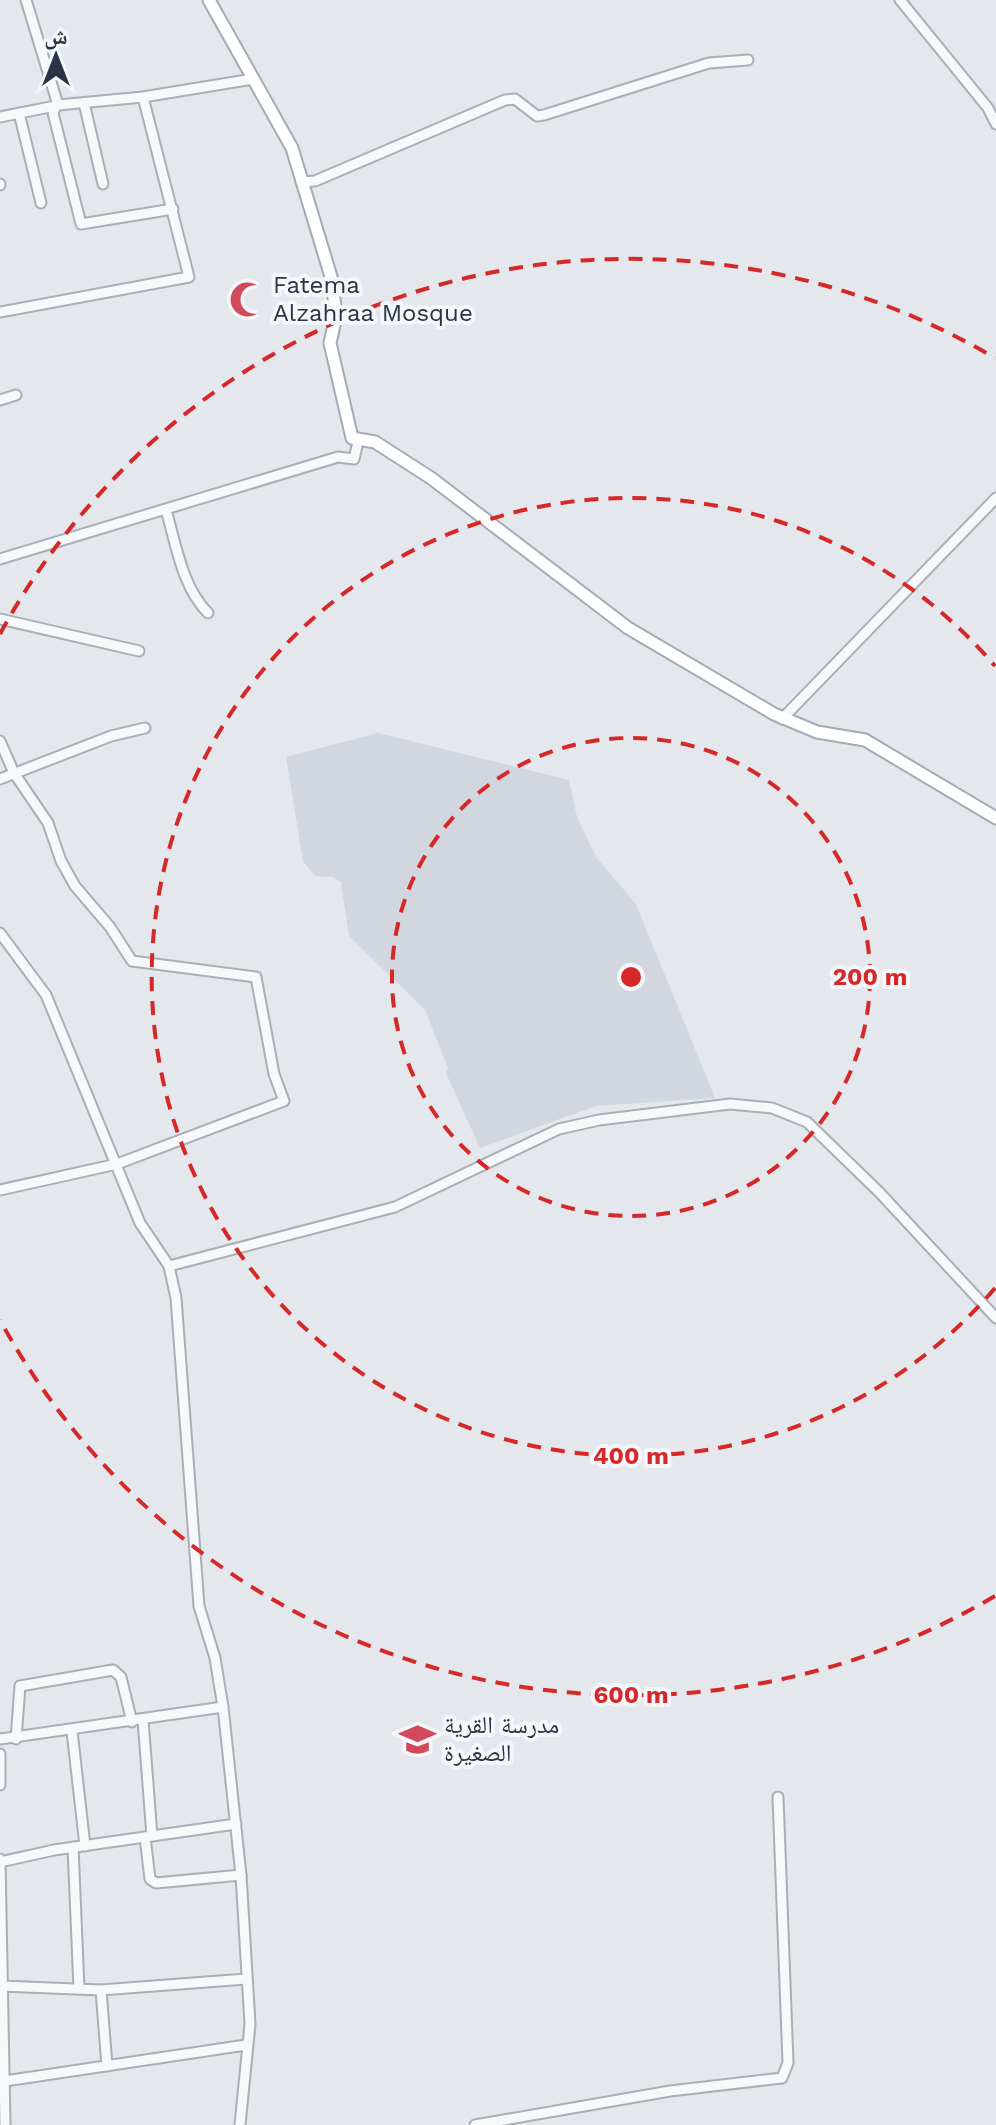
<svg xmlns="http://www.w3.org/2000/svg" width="996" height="2125" font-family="'Work Sans','Noto Naskh Arabic',sans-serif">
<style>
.built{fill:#d2d6de}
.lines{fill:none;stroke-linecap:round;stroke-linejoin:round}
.minor-casing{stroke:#a9aeb7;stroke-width:13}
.major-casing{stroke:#a3abb8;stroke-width:15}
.minor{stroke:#f7f8fa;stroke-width:9}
.major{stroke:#fff;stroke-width:11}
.ring{fill:none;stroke:#d62828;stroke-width:4;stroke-dasharray:14 10}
.labels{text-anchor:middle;stroke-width:8;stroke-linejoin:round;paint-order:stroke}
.poi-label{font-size:24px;fill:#2b3445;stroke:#f4f6f9;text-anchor:start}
.centre{fill:#d62828;stroke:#f4f6f9;stroke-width:4}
.ring-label{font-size:24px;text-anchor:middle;font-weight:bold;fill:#d62828;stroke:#f4f6f9;stroke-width:8;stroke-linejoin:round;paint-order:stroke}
</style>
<rect width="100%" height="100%" fill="#e4e7ec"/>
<path class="built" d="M378 733 569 780 577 817 596 857 636 904 715 1098 596 1106 480 1148 446 1073 448 1068 425 1010 349 936 341 882 333 877 315 876 303 861 286 757Z"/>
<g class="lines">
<defs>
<g id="minor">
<path d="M26 0 58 105 143 97 253 79"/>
<path d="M900 0 988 108 996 124"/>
<path d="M84 103 103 184"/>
<path d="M57 104 53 113 81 224 173 209"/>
<path d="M19 113 41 203"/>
<path d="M0 117 55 106"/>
<path d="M301 182 315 181 505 100 515 99 537 116 544 115 709 63 748 60"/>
<path d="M0 184V185"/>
<path d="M0 312 189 277 143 97"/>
<path d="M0 400 16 395"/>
<path d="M166 510C176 544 182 587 208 613"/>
<path d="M0 559 338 457 354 459 358 442"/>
<path d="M0 619 139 651"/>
<path d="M782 719 996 498"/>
<path d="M0 741 14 773 48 823 61 861 75 886 110 927 132 961 256 977 274 1074 284 1101 117 1164 0 1190"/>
<path d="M0 779 111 736 145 728"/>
<path d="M0 933 46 995 140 1223 169 1266 176 1298 199 1606 215 1658 223 1707 241 1875 250 2024 240 2125"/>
<path d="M169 1266 395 1207 559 1129 599 1120 730 1104 772 1108 807 1122 880 1193 996 1318"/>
<path d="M143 1720 152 1836"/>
<path d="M72 1731 85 1846"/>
<path d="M0 1739 223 1707"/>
<path d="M16 1739 20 1686 113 1670 121 1677 132 1722"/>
<path d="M0 1754V1785"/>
<path d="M145 1837 150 1879 156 1883 241 1875"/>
<path d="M73 1847 79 1989"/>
<path d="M0 1859 5 2125"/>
<path d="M0 1862 54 1850 236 1824"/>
<path d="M0 1986 101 1990 246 1979"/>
<path d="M101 1990 107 2066"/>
<path d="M5 2081 246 2045"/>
<path d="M475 2125 670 2091 782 2078 788 2063 778 1797"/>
</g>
<path id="major" d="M209 0 292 148 332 280 336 316 330 343 352 438 375 442 431 478 628 628 774 714 817 732 865 740 996 818"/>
</defs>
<use href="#minor" class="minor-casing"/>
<use href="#major" class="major-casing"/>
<use href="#minor" class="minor"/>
<use href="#major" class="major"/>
</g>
<g class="ring">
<circle cx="631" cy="977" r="239"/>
<path d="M995 1288A479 479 0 1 1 995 666"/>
<path d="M995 1596A718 718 0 0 1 0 1320M0 634A718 718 0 0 1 995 358"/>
</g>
<defs>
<symbol id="mosque-bare" viewBox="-9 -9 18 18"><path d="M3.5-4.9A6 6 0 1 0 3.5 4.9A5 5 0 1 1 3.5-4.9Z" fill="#d1495b" stroke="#f4f6f9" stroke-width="2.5" paint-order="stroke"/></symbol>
<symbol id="school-bare" viewBox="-9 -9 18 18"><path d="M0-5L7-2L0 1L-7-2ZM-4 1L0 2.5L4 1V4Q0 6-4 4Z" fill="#d1495b" stroke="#f4f6f9" stroke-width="2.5" paint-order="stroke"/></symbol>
</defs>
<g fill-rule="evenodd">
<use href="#mosque-bare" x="222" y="274" width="51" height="51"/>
<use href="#school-bare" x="392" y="1714" width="51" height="51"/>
</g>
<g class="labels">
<g class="poi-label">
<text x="273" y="293">Fatema<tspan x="273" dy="28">Alzahraa Mosque</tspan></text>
<text x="444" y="1733">مدرسة القرية<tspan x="444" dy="28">الصغيرة</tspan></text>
</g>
</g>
<circle cx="631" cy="977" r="12" class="centre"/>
<g class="ring-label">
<text x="870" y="985">200 m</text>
<text x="631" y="1464">400 m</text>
<text x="631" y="1703">600 m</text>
</g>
<g transform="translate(56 56)" stroke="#f4f6f9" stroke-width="6" paint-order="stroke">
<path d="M0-6L14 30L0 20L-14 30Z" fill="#2b3445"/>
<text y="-12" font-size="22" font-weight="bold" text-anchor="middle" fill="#2b3445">ش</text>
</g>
</svg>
